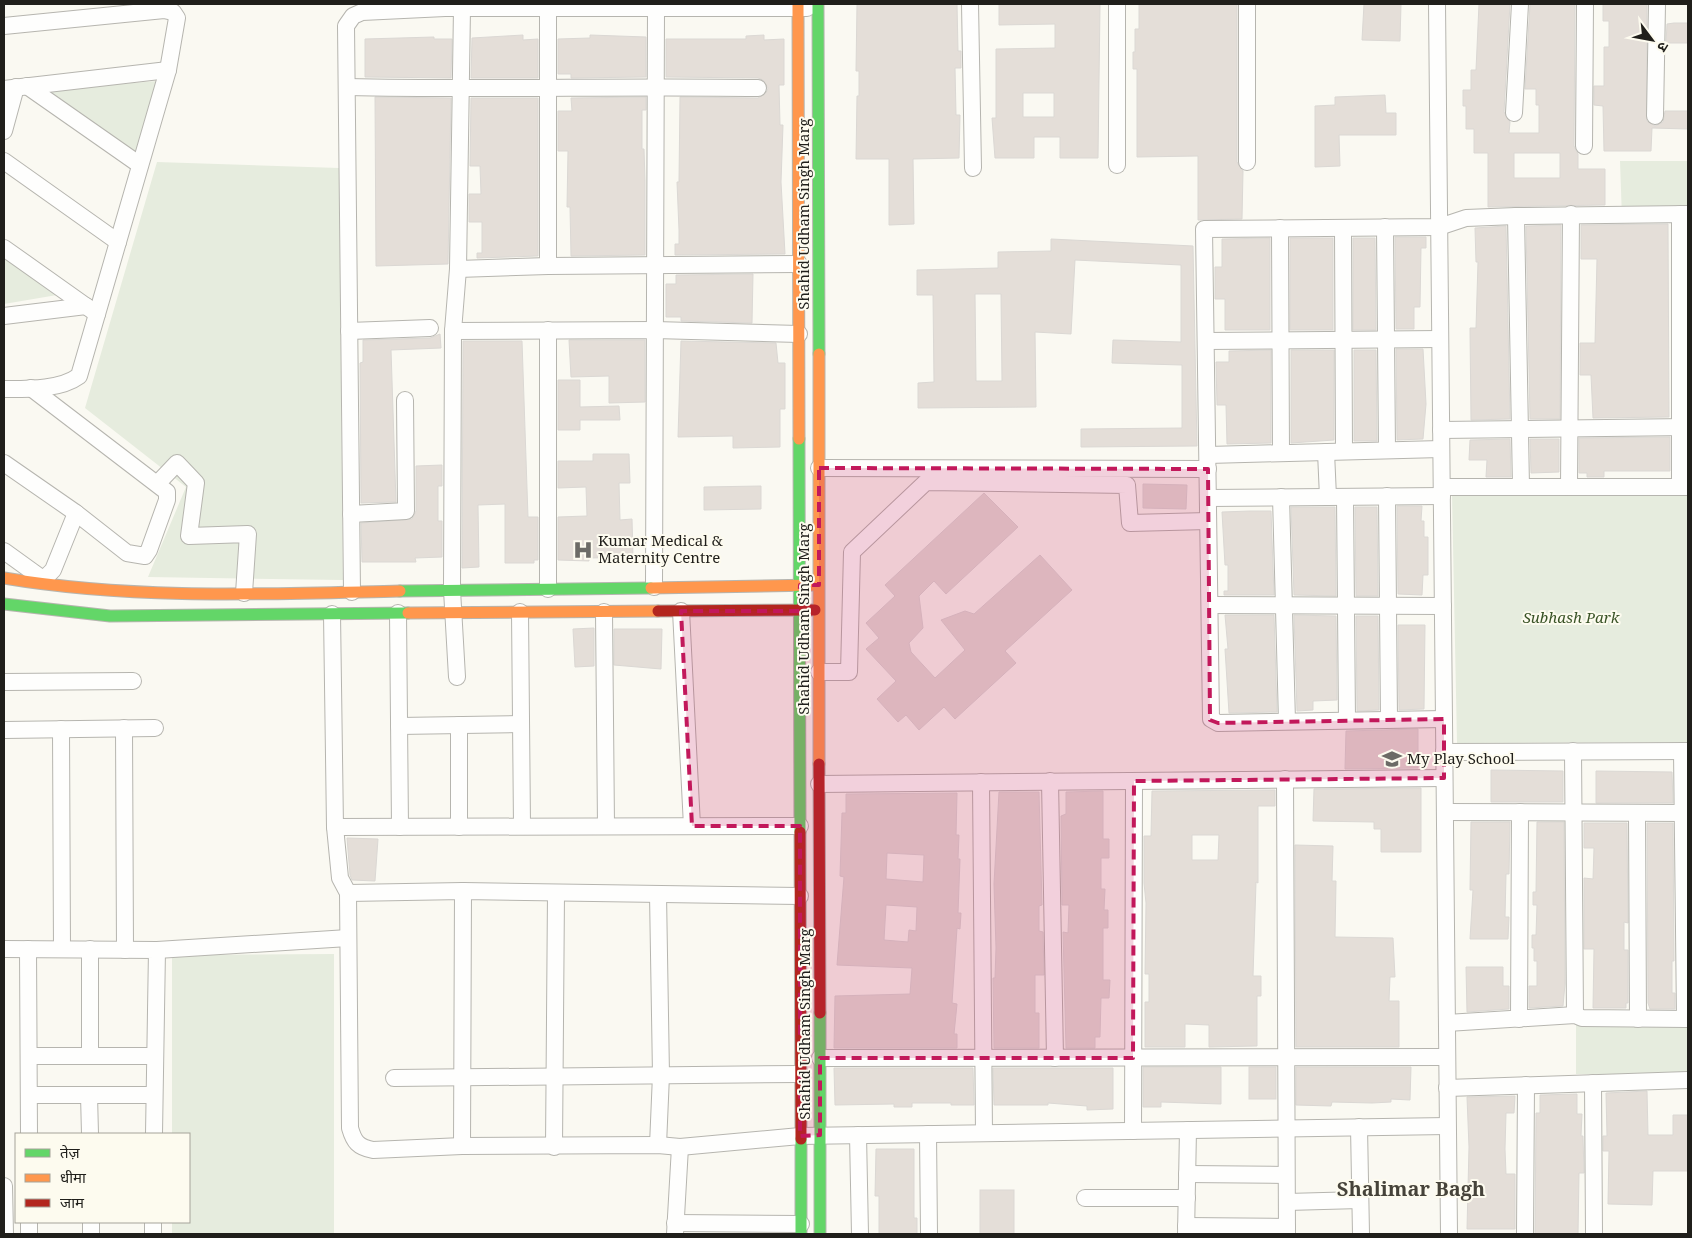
<svg xmlns="http://www.w3.org/2000/svg" width="1692" height="1238" font-family="'Noto Serif','Noto Sans Devanagari',serif">
<style>
.green{fill:#e6ecde}
.building{fill:#e4ded8;stroke:#dbd8d4;fill-rule:evenodd}
.lines{fill:none;stroke-linecap:round;stroke-linejoin:round}
.street-casing{stroke:#b6b5af;stroke-width:18}
.fast-casing{stroke:#b6b5af;stroke-width:13}
.slow-casing{stroke:#b6b5af;stroke-width:13}
.jam-casing{stroke:#b6b5af;stroke-width:13}
.street{stroke:#fefefd;stroke-width:16}
.fast{stroke:#63d668;stroke-width:11}
.slow{stroke:#ff974d;stroke-width:11}
.jam{stroke:#b3261e;stroke-width:11}
.marked{fill:#c2185b;fill-opacity:0.2;stroke:#c2185b;stroke-width:4;stroke-dasharray:10 6;stroke-linejoin:round}
.labels{text-anchor:middle;stroke-width:4;stroke-linejoin:round;paint-order:stroke}
.street-label{font-size:15px;fill:#201f1b;stroke:#fdfbef}
.poi-label{font-size:15px;fill:#201f1b;stroke:#fdfbef;text-anchor:start}
.park-label{font-size:15px;font-style:italic;fill:#395326;stroke:#fdfbef}
.district-label{font-size:20px;font-weight:bold;fill:#46433a;stroke:#fdfbef}
</style>
<rect width="100%" height="100%" fill="#faf9f2"/>
<g class="green">
<path d="M157 81 136 154 46 90Z"/>
<path d="M1620 161H1688V217L1622 219Z"/>
<path d="M157 162 339 168 343 580 148 577 186 487 85 408Z"/>
<path d="M5 257 57 295 4 304Z"/>
<path d="M1452 495H1688V742L1457 743Z"/>
<path d="M334 954V1234H172V1222H189V1134H172V955Z"/>
<rect x="1576" y="1021" width="112" height="53"/>
</g>
<g class="building">
<path d="M857 4H957L958 51H961V68H955L956 115H960L959 158 913 159 914 224 889 225V159H856L857 96H859V71H856Z"/>
<path d="M999 4H1100L1098 158H1060V137H1034V158H995L992 118H996V49L1055 48V24L999 25ZM1023 93H1054V117H1023Z"/>
<path d="M1139 4H1237V162L1243 171 1242 219 1198 220V156L1137 157V69H1133V52H1135V29H1139Z"/>
<path d="M1364 4H1401L1400 41 1362 40Z"/>
<path d="M1479 4H1510L1504 112 1510 122 1509 133H1539V105H1536V89H1525L1530 4H1575L1574 146 1578 154V169H1605V205L1488 207V153H1474V129H1466V106H1463V90H1471V70H1476ZM1514 153H1560V178H1514Z"/>
<path d="M1603 4H1647V121L1655 126 1663 122 1665 111H1688V129L1652 128 1651 151H1604L1603 106 1594 105V86H1604V47H1609V21H1603Z"/>
<path d="M1674 23H1688V43H1666L1667 24Z"/>
<path d="M523 35V40L538 39V78H471L472 38Z"/>
<path d="M590 35 646 37V77L571 78V74H558V39L590 38Z"/>
<path d="M764 35V40L784 39V85H779L780 125H783L781 182 785 254 675 255V244H679V230L677 182H679L680 97 758 98 766 93 768 88 763 80 758 78 666 77V39H746V36Z"/>
<path d="M434 37V39H452L451 78 365 77V39Z"/>
<path d="M1385 95 1386 113H1396V135H1339L1340 166 1315 167V106L1335 105V97Z"/>
<path d="M375 97 451 98 448 264 376 266Z"/>
<path d="M646 97V110H642V149H644L645 181V255L571 256 570 207H567L568 151H558V111H572L571 98Z"/>
<path d="M471 98H538V256L477 258V253H482V222H469V194H481L480 166H470Z"/>
<path d="M1668 224 1669 417 1593 418 1591 375H1580V343H1595L1597 259H1581V225Z"/>
<path d="M1561 225 1560 419H1530L1526 226Z"/>
<path d="M1506 226 1510 419 1471 420 1470 328H1476L1478 262H1476L1475 228Z"/>
<path d="M1395 237H1426V248H1421L1420 307H1414V329H1396Z"/>
<path d="M1270 238V330H1225V299H1215V267H1222V239Z"/>
<rect x="1290" y="238" width="43" height="92"/>
<path d="M1353 238H1375L1376 330H1353Z"/>
<path d="M1051 239 1193 246 1197 446 1081 447V429L1182 428V365L1112 363 1113 340 1181 342V265L1075 260 1071 334 1035 332 1036 407 918 408V383L934 382 933 295H917V270L998 268V252L1051 251ZM975 294H1001L1002 381H976Z"/>
<path d="M753 274 752 323 681 321V317H666V284H676V275Z"/>
<path d="M440 334 441 348 391 350 396 502 361 503 360 363 363 362V340L430 338Z"/>
<path d="M569 340H645V402L609 403V376L571 377Z"/>
<path d="M463 341H522L528 517H538V560H534V563H505V504L478 505 479 567 462 568Z"/>
<path d="M681 341 776 343 778 363H785V409H780V447L733 448V436L678 437Z"/>
<path d="M1396 349H1423L1426 404 1423 439 1397 440Z"/>
<path d="M1271 350V443L1227 444 1226 405H1217L1216 362H1229V351Z"/>
<path d="M1291 350H1334V440L1291 443Z"/>
<path d="M1354 350H1376L1377 441H1354Z"/>
<path d="M558 380H580V407L619 406 620 420H580V430H558Z"/>
<path d="M1670 437V471H1604V477H1587V473H1579V438Z"/>
<path d="M1510 439 1511 477H1486L1487 460H1469L1470 440Z"/>
<path d="M1530 439H1559V472L1531 473Z"/>
<path d="M593 454H629L630 483H619L620 520 632 519 633 557 589 558V561L558 560V517L587 516 586 487 558 488V461H593Z"/>
<path d="M442 465V486H438V521H442V557L415 558 416 562H362L361 523 412 519 416 511V466Z"/>
<path d="M1143 484 1187 485 1186 509 1143 508Z"/>
<path d="M761 486V509L704 510V487Z"/>
<path d="M984 493 1018 527 946 594 934 581 919 596 923 628 909 643 911 652 935 678 965 650 941 620 965 611 974 614 1040 555 1072 590 1005 651 1016 663 955 719 944 707 919 730 906 715 898 722 877 699 896 681 866 649 879 638 866 623 895 596 885 585Z"/>
<path d="M1397 506H1422L1421 521H1424V537H1428V575H1423L1422 595 1398 594Z"/>
<path d="M1291 507H1335L1336 596 1294 595Z"/>
<path d="M1355 507H1377L1378 596H1356Z"/>
<path d="M1250 511H1271L1274 595H1224V591H1228V565H1225L1222 512Z"/>
<path d="M1225 615H1274L1277 712 1229 713 1225 649H1228Z"/>
<path d="M1294 615 1336 616 1337 700 1313 701V710L1297 711Z"/>
<path d="M1356 616H1378L1379 710 1357 711Z"/>
<path d="M1398 625H1425L1424 709 1399 710Z"/>
<path d="M594 628V666L575 667 573 629Z"/>
<path d="M614 629H662L661 669 614 665Z"/>
<path d="M1418 729V768L1345 769 1346 731Z"/>
<path d="M1491 770 1563 771V802H1491Z"/>
<path d="M1596 771 1672 772 1673 803H1596Z"/>
<path d="M1421 788V852H1381V829H1374V822L1313 821 1314 789Z"/>
<path d="M1275 790V806H1258V883L1256 882 1253 976H1261V996H1257V1046L1209 1047V1025L1185 1024V1047H1145V1002H1149V974H1145L1146 903 1144 883V836H1151L1152 791ZM1192 835H1219L1218 860H1192Z"/>
<path d="M1103 791V839H1109V858H1101V889H1105L1104 910H1108V928H1103V980H1110L1109 998H1101L1100 1037H1095V1048H1066L1063 932 1068 933 1069 905H1062L1061 816 1066 814V792Z"/>
<path d="M999 792H1039L1042 905 1039 906V931L1043 932 1044 975H1035V1013H1039V1048H994L993 978H995L996 948 994 884Z"/>
<path d="M957 793 956 835H959L958 859H960L958 913H961L960 929 957 928 952 1003 957 1004 954 1034H957V1048H834L835 996 910 994 912 968 837 965 844 877 840 876 842 813H846V794ZM887 853 924 855 923 882 886 879ZM886 905 917 907 916 931 909 930 908 942 884 940Z"/>
<path d="M1471 822H1510L1509 874H1506L1505 917H1509L1508 939H1470L1473 890H1470Z"/>
<path d="M1537 822H1564L1565 984 1563 1006 1529 1008V986H1537V961H1534V948H1532V935H1536L1537 905H1533V892H1536Z"/>
<path d="M1584 823H1627L1628 923 1624 922V950H1628V1003H1626V1008H1593L1594 949H1584V878L1593 879 1594 848H1584Z"/>
<path d="M1647 823H1673L1674 961H1672V993H1675V1009H1650L1648 1003Z"/>
<path d="M347 838 378 839 375 881 352 880 350 875Z"/>
<path d="M1295 845 1333 846 1332 881H1336L1335 937 1393 938 1395 977H1390L1389 1001H1399V1047H1296Z"/>
<path d="M1466 967H1503V986H1509V1009L1467 1012Z"/>
<path d="M1143 1067H1221V1104L1161 1102V1107H1143Z"/>
<rect x="1249" y="1067" width="27" height="32"/>
<path d="M1296 1067H1411L1410 1100 1391 1099V1102L1372 1103 1332 1102 1331 1106 1296 1105Z"/>
<path d="M834 1068H973L974 1105H951V1103H912V1107H894V1104L835 1105Z"/>
<path d="M993 1068H1113V1109L1087 1110V1106L1048 1103V1105H994Z"/>
<path d="M1647 1091 1648 1135H1673V1115H1688V1171H1653L1652 1205 1608 1204 1609 1151H1603V1136H1607L1606 1093Z"/>
<path d="M1577 1094V1114H1582L1581 1136H1583L1584 1173H1579L1578 1234H1535L1536 1113H1540V1095Z"/>
<path d="M1515 1096 1514 1113H1506L1505 1149 1506 1174H1515V1229H1467L1469 1147 1467 1097Z"/>
<path d="M876 1149H914V1218H917V1234H879V1196H875Z"/>
<rect x="980" y="1190" width="34" height="44"/>
</g>
<g class="lines">
<defs>
<g id="street">
<path d="M970 4 973 168"/>
<path d="M1437 4 1449 1234"/>
<path d="M548 8V266"/>
<path d="M4 26 164 10 173 12 177 18 168 70 79 376C60 390 27 389 4 389"/>
<path d="M27 86 140 165"/>
<path d="M347 87C484 90 621 86 758 88"/>
<path d="M4 89 168 70"/>
<path d="M1514 113 1520 4"/>
<path d="M1655 116 1657 4"/>
<path d="M4 131 16 87"/>
<path d="M1584 146 1585 4"/>
<path d="M4 161 118 242"/>
<path d="M1247 162V4"/>
<path d="M1117 165V4"/>
<path d="M1680 214V487"/>
<path d="M1516 216 1521 487"/>
<path d="M1385 227 1387 450"/>
<path d="M1280 228 1281 453"/>
<path d="M1343 228 1344 451"/>
<path d="M4 248 97 314"/>
<path d="M458 269 548 266 799 264"/>
<path d="M4 316 86 306"/>
<path d="M548 330V589"/>
<path d="M349 331 430 328"/>
<path d="M453 331 655 330 799 334"/>
<path d="M1206 341 1440 339"/>
<path d="M1441 430 1688 427"/>
<path d="M1326 452 1328 497"/>
<path d="M1208 455 1441 449"/>
<path d="M4 463 76 513 127 553 145 556 149 550 167 500V492L31 388"/>
<path d="M819 468 1208 469"/>
<path d="M158 483 177 463 196 483 189 536 248 534 244 593"/>
<path d="M1442 487H1688"/>
<path d="M1569 487 1571 214"/>
<path d="M1387 496 1389 719"/>
<path d="M1281 497 1287 721"/>
<path d="M1345 497 1347 720"/>
<path d="M1208 498 1442 496"/>
<path d="M351 514 406 511 405 400"/>
<path d="M4 551 40 577H46L53 570 76 513"/>
<path d="M654 587 656 8"/>
<path d="M352 592 346 26 353 16 362 12 445 8H807"/>
<path d="M1210 605 1443 606"/>
<path d="M681 611 692 826"/>
<path d="M520 612 522 826"/>
<path d="M604 612 606 826"/>
<path d="M398 613 400 827"/>
<path d="M332 614 335 827 800 826"/>
<path d="M819 672H849L852 552 926 482 1127 485 1130 523 1208 521"/>
<path d="M457 677 452 590 453 331 458 269 462 8"/>
<path d="M4 682 133 681"/>
<path d="M1444 719 1218 723 1211 719 1204 229 1439 227 1466 218 1516 216 1688 214"/>
<path d="M459 725V827"/>
<path d="M399 726 521 724"/>
<path d="M124 728 125 950"/>
<path d="M61 729 62 949"/>
<path d="M4 730 155 728"/>
<path d="M1573 751 1575 1015"/>
<path d="M1682 751 1685 1019"/>
<path d="M1444 752 1688 751"/>
<path d="M1285 779 1287 1234"/>
<path d="M1050 781 1055 1058"/>
<path d="M981 782 984 1133"/>
<path d="M819 784 1444 778"/>
<path d="M1445 812 1688 813"/>
<path d="M1637 813 1638 1019"/>
<path d="M335 827 340 878 348 893 350 1128C354 1142 358 1147 373 1150L462 1146 658 1145 680 1147 800 1136 1447 1126"/>
<path d="M348 893 463 891 800 896"/>
<path d="M4 949 157 950 154 1134"/>
<path d="M28 949 29 1134"/>
<path d="M90 949V1056"/>
<path d="M157 950 348 938"/>
<path d="M1519 1019 1520 812"/>
<path d="M1447 1023 1575 1015 1582 1018 1688 1019"/>
<path d="M29 1056H155"/>
<path d="M820 1058 1447 1057"/>
<path d="M394 1078 800 1074"/>
<path d="M1593 1083 1594 1234"/>
<path d="M1447 1088 1688 1080"/>
<path d="M29 1095H154"/>
<path d="M89 1095 90 1134"/>
<path d="M1359 1127 1361 1234"/>
<path d="M1133 1131 1134 781"/>
<path d="M928 1134 929 1234"/>
<path d="M858 1135 860 1234"/>
<path d="M658 1145 661 1075 658 894"/>
<path d="M462 1146 463 891"/>
<path d="M554 1147 556 893"/>
<path d="M1187 1174 1286 1175"/>
<path d="M4 1186 5 1234"/>
<path d="M1085 1198H1187"/>
<path d="M1287 1202 1360 1200"/>
<path d="M29 1222V1234"/>
<path d="M91 1222V1234"/>
<path d="M675 1223 801 1224"/>
<path d="M1186 1226 1287 1227"/>
<path d="M153 1234V1222"/>
<path d="M675 1234 680 1147"/>
<path d="M1186 1234 1188 1130"/>
<path d="M1525 1234 1526 1085"/>
</g>
<g id="fast">
<path d="M818 4 819 354"/>
<path d="M799 439 800 832"/>
<path d="M400 591 651 588"/>
<path d="M4 604 110 616 408 613"/>
<path d="M820 1013V1234"/>
<path d="M801 1139V1234"/>
</g>
<g id="slow">
<path d="M798 4 799 439"/>
<path d="M819 354V764"/>
<path d="M4 578C135 600 267 594 400 591"/>
<path d="M651 588 816 585"/>
<path d="M408 613 658 611"/>
</g>
<g id="jam">
<path d="M658 611 815 610"/>
<path d="M819 764 820 1013"/>
<path d="M800 832 801 1139"/>
</g>
</defs>
<use href="#street" class="street-casing"/>
<use href="#fast" class="fast-casing"/>
<use href="#slow" class="slow-casing"/>
<use href="#jam" class="jam-casing"/>
<use href="#street" class="street"/>
<use href="#fast" class="fast"/>
<use href="#slow" class="slow"/>
<use href="#jam" class="jam"/>
</g>
<path class="marked" d="M819 468 1208 469 1210 720 1218 723 1444 719V778L1134 781 1133 1058H820V1135L800 1136V826H692L681 611H799L800 585H819Z"/>
<defs>
<symbol id="hospital-bare" viewBox="-9 -9 18 18"><path d="M-5-5h3v3.5h4V-5h3V5h-3V1.5h-4V5h-3Z" fill="#6c6b66" stroke="#fdfbef" stroke-width="2.5" paint-order="stroke"/></symbol>
<symbol id="school-bare" viewBox="-9 -9 18 18"><path d="M0-5L7-2L0 1L-7-2ZM-4 1L0 2.5L4 1V4Q0 6-4 4Z" fill="#6c6b66" stroke="#fdfbef" stroke-width="2.5" paint-order="stroke"/></symbol>
</defs>
<g fill-rule="evenodd">
<use href="#hospital-bare" x="569" y="536" width="28" height="28"/>
<use href="#school-bare" x="1378" y="745" width="28" height="28"/>
</g>
<g class="labels">
<g class="street-label">
<text transform="translate(804 214) rotate(-90)" y="5">Shahid Udham Singh Marg</text>
<text transform="translate(804 619) rotate(-90)" y="5">Shahid Udham Singh Marg</text>
<text transform="translate(805 1024) rotate(-90)" y="5">Shahid Udham Singh Marg</text>
</g>
<g class="poi-label">
<text x="598" y="546">Kumar Medical &amp;<tspan x="598" dy="17">Maternity Centre</tspan></text>
<text x="1407" y="764">My Play School</text>
</g>
<g class="park-label">
<text x="1571" y="623">Subhash Park</text>
</g>
<g class="district-label">
<text x="1411" y="1196">Shalimar Bagh</text>
</g>
</g>
<rect width="1692" height="1238" fill="none" stroke="#201f1b" stroke-width="10"/>
<rect x="15" y="1133" width="175" height="90" fill="#fdfbef" stroke="#a5a39a"/>
<rect x="25" y="1149" width="25" height="8" fill="#63d668" stroke="#a5a39a"/>
<text x="60" y="1158" font-size="15" fill="#201f1b">तेज़</text>
<rect x="25" y="1174" width="25" height="8" fill="#ff974d" stroke="#a5a39a"/>
<text x="60" y="1183" font-size="15" fill="#201f1b">धीमा</text>
<rect x="25" y="1199" width="25" height="8" fill="#b3261e" stroke="#a5a39a"/>
<text x="60" y="1208" font-size="15" fill="#201f1b">जाम</text>
<g transform="translate(1652 40) rotate(122)" stroke="#fdfbef" stroke-width="4" paint-order="stroke">
<path d="M0-4L9 19L0 12L-9 19Z" fill="#201f1b"/>
<text y="-8" font-size="14" font-weight="bold" text-anchor="middle" fill="#201f1b">उ</text>
</g>
</svg>
